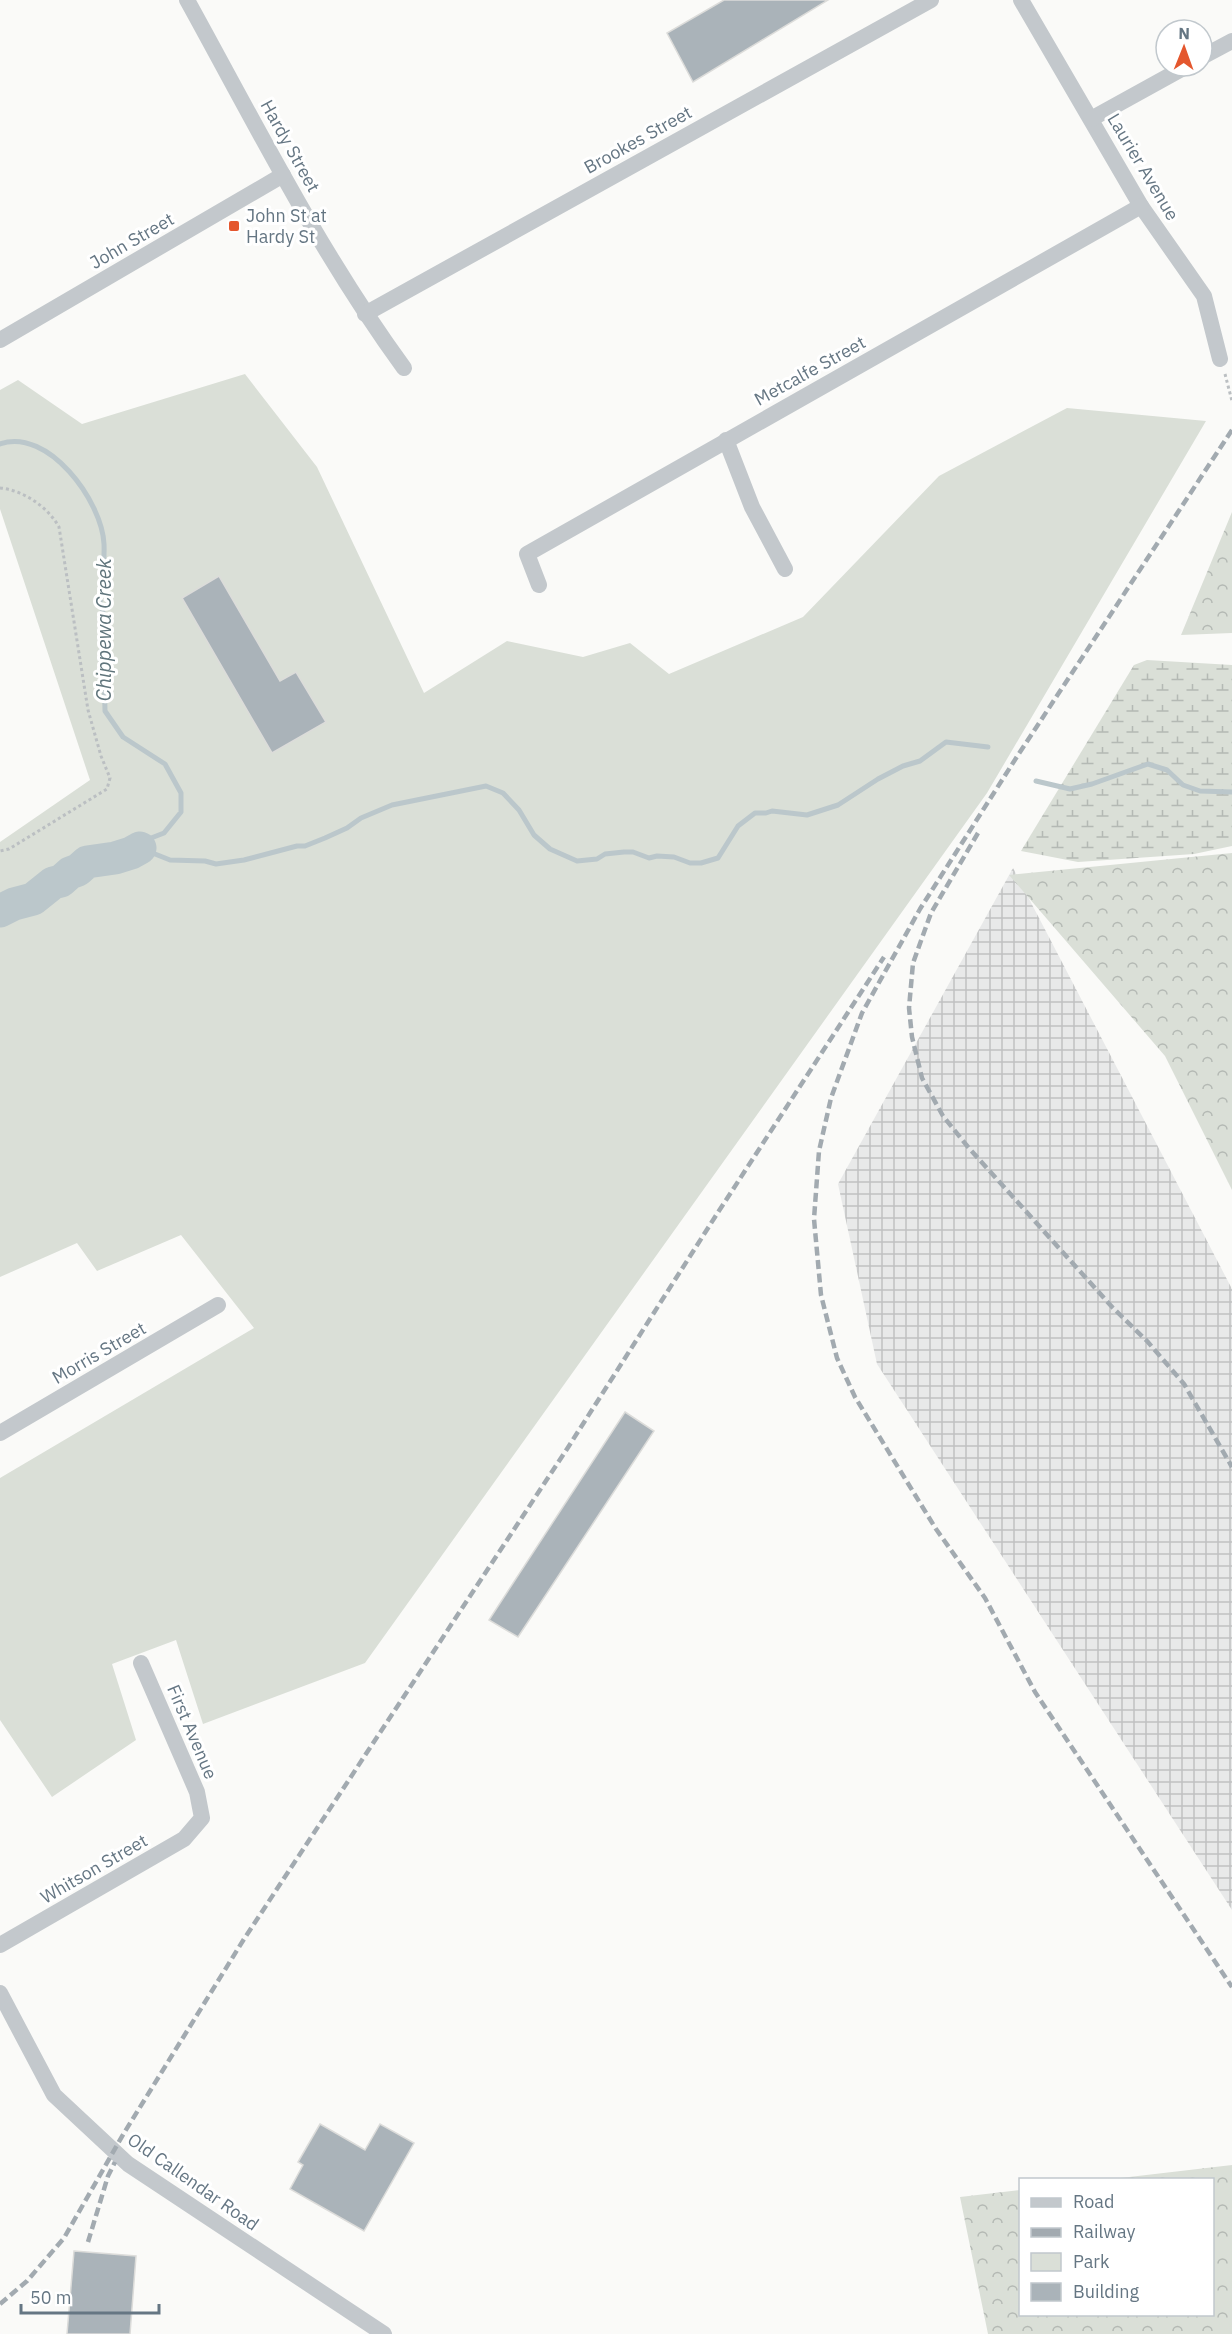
<svg xmlns="http://www.w3.org/2000/svg" width="1232" height="2334" font-family="'IBM Plex Sans',sans-serif">
<style>
.industrial{fill:url(#industrial-grid)}
.forest{fill:url(#forest-crowns)}
.wetland{fill:url(#wetland-marsh)}
.green{fill:#dadfd7}
.lines{fill:none;stroke-linecap:round;stroke-linejoin:round}
.stream{stroke:#bbc7cb;stroke-width:5}
.river{stroke:#bbc7cb;stroke-width:33}
.building{fill:#aab3b9;stroke:#dcdcda;stroke-width:1.5}
.path{stroke:#bbbfc2;stroke-width:3;stroke-dasharray:3 3;stroke-linecap:butt}
.street{stroke:#c3c8cc;stroke-width:16}
.rail{stroke:#a2aab0;stroke-width:4.5;stroke-dasharray:9 4.5;stroke-linecap:butt}
.poi-dot{fill:#e4572e;stroke:#fff;stroke-width:2}
.labels{text-anchor:middle;stroke-width:6;stroke-linejoin:round;paint-order:stroke}
.street-label{font-size:18px;fill:#657683;stroke:#fff}
.poi-label{font-size:18px;fill:#657683;stroke:#fff;text-anchor:start}
.water-label{font-size:20px;font-style:italic;fill:#60757c;stroke:#fff}
</style>
<defs>
<pattern id="industrial-grid" width="8" height="8" patternUnits="userSpaceOnUse" patternTransform="scale(1.5)"><rect width="8" height="8" fill="#e8e9e9"/><path d="M0 4h8M4 0v8" fill="none" stroke="#c0c1c2"/></pattern>
<pattern id="forest-crowns" width="20" height="18" patternUnits="userSpaceOnUse" patternTransform="scale(1.5)"><rect width="20" height="18" fill="#dadfd7"/><path d="M2 6a3 3 0 1 1 6 0M12 15a3 3 0 1 1 6 0" fill="none" stroke="#b4b9b4"/></pattern>
<pattern id="wetland-marsh" width="20" height="14" patternUnits="userSpaceOnUse" patternTransform="scale(1.5)"><rect width="20" height="14" fill="#dadfd7"/><path d="M1 5h8M5 5V1M11 12h8M15 12V8" fill="none" stroke="#b4b9b4"/></pattern>
</defs>
<rect width="100%" height="100%" fill="#fafaf8"/>
<path class="industrial" d="M1013 868 1232 1289V1910L877 1364 838 1184Z"/>
<g class="forest">
<path d="M1232 512V633L1181 635Z"/>
<path d="M1232 853V1190L1165 1056 1009 875Z"/>
<path d="M1232 2165V2334H988L960 2197 1020 2190V2314H1212V2180L1112 2179Z"/>
</g>
<path class="wetland" d="M1147 660 1232 665V846L1194 854 1078 862 1021 851 1134 665Z"/>
<path class="green" d="M245 374 317 467 424 693 507 641 583 657 630 643 669 674 803 617 939 476 1067 408 1206 421 987 793 365 1663 203 1724 176 1640 112 1664 136 1740 52 1797 0 1720V1478L254 1328 181 1235 97 1271 77 1243 0 1277V842L90 780 0 509V390L18 380 82 424Z"/>
<g class="lines">
<g class="stream">
<path d="M0 444C48 427 102 501 104 544 105 563 101 584 100 603L103 612 101 662 104 670 105 711 123 737 165 764 181 793V812L164 833 146 840 140 848 170 860 205 861 216 864 244 860 297 846H305L325 838 347 828 361 818 392 805 486 786 503 793 519 810 534 835 550 849 577 861 597 859 605 854 624 852H633L649 858 657 856 674 857 690 863H701L718 858 738 826 755 813H766L772 811 807 815 838 805 878 779 903 766 920 761 946 742 988 747"/>
<path d="M1036 781 1070 789 1092 784 1148 764 1167 770 1183 785 1200 791 1232 792"/>
</g>
<path class="river" d="M0 911 14 904 33 899 53 883 61 881 70 873 78 870 87 862 115 858 131 853 140 848"/>
</g>
<g class="building">
<path d="M724 0H828L693 82 667 33Z"/>
<path d="M219 576 280 681 296 672 326 722 272 753 182 598Z"/>
<path d="M625 1412 654 1431 518 1637 489 1620Z"/>
<path d="M320 2124 365 2150 380 2124 414 2143 364 2231 290 2189 303 2165 298 2162Z"/>
<path d="M74 2251 136 2256 130 2334H67Z"/>
</g>
<g class="lines">
<g class="path">
<path d="M1225 374 1232 401"/>
<path d="M0 488C23 490 48 507 59 527L88 710 101 756 110 778 107 789 9 849 0 851"/>
</g>
<g class="street">
<path d="M187 0C256 125 320 253 404 368"/>
<path d="M1021 0 1141 206 1204 296 1220 359"/>
<path d="M1202 57 1232 41"/>
<path d="M1091 119 1187 66"/>
<path d="M365 314 931 0"/>
<path d="M0 340 283 175"/>
<path d="M726 440 752 507 785 569"/>
<path d="M539 585 527 554 1141 206"/>
<path d="M0 1433 218 1305"/>
<path d="M0 1945 184 1839 202 1818 197 1792 141 1663"/>
<path d="M0 1993 54 2095 128 2164 384 2334"/>
</g>
<g class="rail">
<path d="M1232 430 1018 755 920 909 862 1013 831 1098 819 1151 814 1219 821 1295 837 1358 855 1397 936 1529 985 1598 1035 1692 1232 1987"/>
<path d="M978 833 931 913 913 963 909 1008 912 1037 922 1078 943 1116 968 1147 1113 1308 1147 1341 1184 1384 1232 1467"/>
<path d="M88 2242 108 2176 115 2162"/>
<path d="M0 2304 27 2281 64 2238 124 2133 244 1939 567 1449 715 1217 884 957"/>
</g>
</g>
<rect class="poi-dot" x="228" y="220" width="12" height="12" rx="3"/>
<g class="labels">
<g class="street-label">
<text transform="translate(638 140) rotate(-29)" y="6">Brookes Street</text>
<text transform="translate(290 146) rotate(61)" y="6">Hardy Street</text>
<text transform="translate(1143 167) rotate(59)" y="6">Laurier Avenue</text>
<text transform="translate(132 241) rotate(-30)" y="6">John Street</text>
<text transform="translate(810 371) rotate(-29)" y="6">Metcalfe Street</text>
<text transform="translate(99 1353) rotate(-30)" y="6">Morris Street</text>
<text transform="translate(192 1732) rotate(67)" y="6">First Avenue</text>
<text transform="translate(94 1869) rotate(-30)" y="6">Whitson Street</text>
<text transform="translate(193 2182) rotate(35)" y="6">Old Callendar Road</text>
</g>
<g class="poi-label">
<text x="246" y="222">John St at<tspan x="246" dy="21">Hardy St</tspan></text>
</g>
<g class="water-label">
<text transform="translate(104 630) rotate(-90)" y="7">Chippewa Creek</text>
</g>
</g>
<rect x="1019" y="2178" width="195" height="138" fill="#ffffff" stroke="#c1c8cd" stroke-width="1.5"/>
<rect x="1031" y="2198" width="30" height="9" fill="#c3c8cc" stroke="#c1c8cd" stroke-width="1.5"/>
<text x="1073" y="2208" font-size="18" fill="#657683">Road</text>
<rect x="1031" y="2228" width="30" height="9" fill="#a2aab0" stroke="#c1c8cd" stroke-width="1.5"/>
<text x="1073" y="2238" font-size="18" fill="#657683">Railway</text>
<rect x="1031" y="2253" width="30" height="18" fill="#dadfd7" stroke="#c1c8cd" stroke-width="1.5"/>
<text x="1073" y="2268" font-size="18" fill="#657683">Park</text>
<rect x="1031" y="2283" width="30" height="18" fill="#aab3b9" stroke="#c1c8cd" stroke-width="1.5"/>
<text x="1073" y="2298" font-size="18" fill="#657683">Building</text>
<g transform="translate(1184 48) rotate(1)"><circle r="28" fill="#ffffff" stroke="#c1c8cd" stroke-width="1.5"/>
<path d="M0-4.5L10 22L0 15L-10 22Z" fill="#e4572e"/>
<text y="-9" font-size="16" font-weight="bold" text-anchor="middle" fill="#657683">N</text>
</g>
<path d="M21 2304v9h138v-9" fill="none" stroke="#657683" stroke-width="3"/>
<text x="30" y="2304" font-size="18" fill="#657683" stroke="#ffffff" stroke-width="4.5" paint-order="stroke">50 m</text>
</svg>
